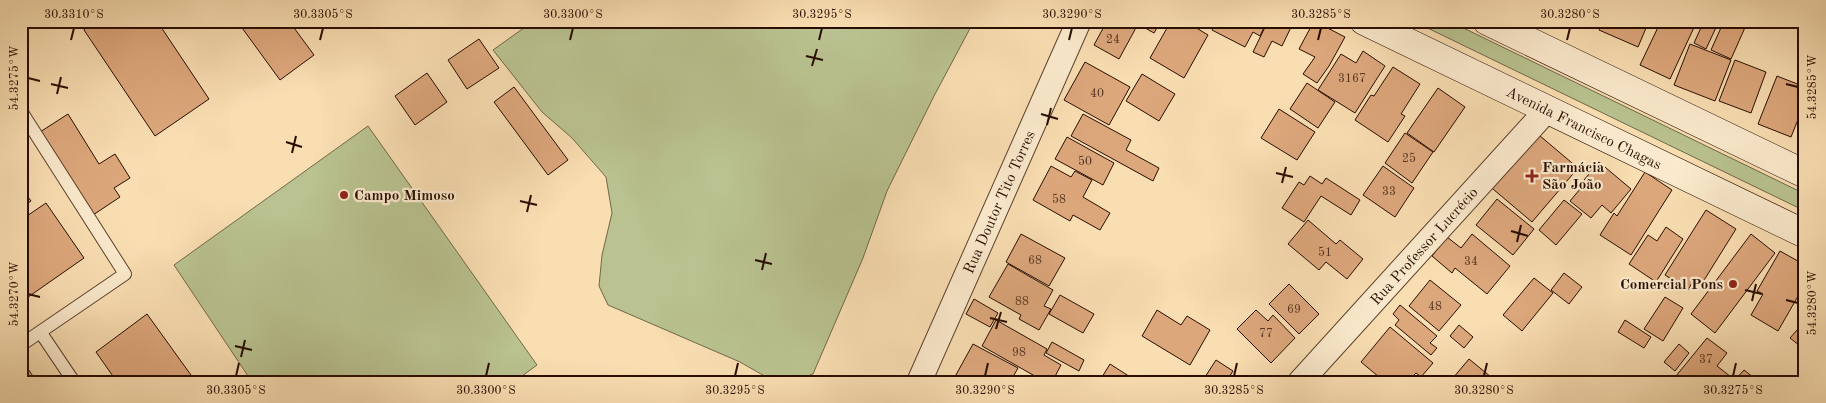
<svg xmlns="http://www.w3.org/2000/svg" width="1826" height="403" font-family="'Old Standard TT',serif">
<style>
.green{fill:#b9c290;stroke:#706848}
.building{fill:#dda77c;stroke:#280d01}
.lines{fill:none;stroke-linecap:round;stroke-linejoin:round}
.lane-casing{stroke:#5c412d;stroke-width:14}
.street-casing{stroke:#5c412d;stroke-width:26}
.secondary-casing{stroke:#280d01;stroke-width:29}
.lane{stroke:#fbeacd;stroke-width:12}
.street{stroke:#fbeacd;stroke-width:24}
.secondary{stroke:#fbeacd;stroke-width:28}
.ticks{fill:none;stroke:#280d01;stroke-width:2}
.poi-dot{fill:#8f2418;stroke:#fbeacd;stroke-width:2}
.labels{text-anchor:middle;stroke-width:4.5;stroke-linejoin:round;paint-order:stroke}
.number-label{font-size:12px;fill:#553420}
.street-label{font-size:15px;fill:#280d01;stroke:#fbeacd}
.poi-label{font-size:15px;font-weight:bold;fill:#280d01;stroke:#fbeacd;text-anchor:start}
.neatline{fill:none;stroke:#280d01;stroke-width:2}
.ticks-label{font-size:12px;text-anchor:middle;fill:#280d01}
</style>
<rect width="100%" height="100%" fill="#f9deb2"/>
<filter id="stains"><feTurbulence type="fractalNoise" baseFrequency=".004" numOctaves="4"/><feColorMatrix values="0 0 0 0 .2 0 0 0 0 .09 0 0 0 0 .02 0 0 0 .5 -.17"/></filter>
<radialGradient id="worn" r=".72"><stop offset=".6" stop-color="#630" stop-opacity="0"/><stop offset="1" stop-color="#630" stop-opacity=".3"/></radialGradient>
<g class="green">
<path d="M525 21H974L934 96 887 191 863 258 813 374 793 382H775L740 362 608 305 599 286 602 255 612 213 606 177 572 138 542 112 493 50 528 25Z"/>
<path d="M1413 21H1449L1805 194V211Z"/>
<path d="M368 126 537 365 514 382H252L174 265Z"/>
</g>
<g class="building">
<path d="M80 21H157L209 99 155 136 84 30 85 28Z"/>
<path d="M237 21H289L314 55 280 80Z"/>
<path d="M1107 21H1161L1154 33 1138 24 1119 59 1094 45Z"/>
<path d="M1171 21H1185L1208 35 1184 78 1150 58Z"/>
<path d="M1216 21H1267L1260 36 1253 32 1245 47 1212 30Z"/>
<path d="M1268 21H1294L1282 46 1272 41 1264 57 1253 52Z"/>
<path d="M1314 21 1345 37 1329 66 1317 83 1303 74 1315 57 1299 49Z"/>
<path d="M1603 21H1649L1638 47 1599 30Z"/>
<path d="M1661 21H1697L1670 79 1640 65Z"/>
<path d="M1704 21H1719L1706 49 1694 43Z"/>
<path d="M1724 21H1743L1747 23 1731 59 1711 50Z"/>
<path d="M479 39 499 68 467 89 448 60Z"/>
<path d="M1690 44 1731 60 1715 101 1674 85Z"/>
<path d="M1363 51 1385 66 1355 113 1318 90 1341 54 1356 63Z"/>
<path d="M1735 60 1766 72 1751 113 1719 101Z"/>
<path d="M1085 62 1130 87 1109 125 1064 100Z"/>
<path d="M1393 67 1420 84 1401 114 1405 116 1388 142 1355 120 1371 95 1374 96Z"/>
<path d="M427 73 447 102 415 125 395 96Z"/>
<path d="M1142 74 1175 94 1159 121 1126 101Z"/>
<path d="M1777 76 1805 87V102L1791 137 1758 124Z"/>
<path d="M1307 83 1335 102 1318 128 1290 109Z"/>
<path d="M514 87 568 160 548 175 494 102Z"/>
<path d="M1438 88 1465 107 1434 152 1407 133Z"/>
<path d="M1279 109 1315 132 1297 160 1261 138Z"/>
<path d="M1805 112V128L1799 125Z"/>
<path d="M68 114 99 164 115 154 130 178 114 188 120 197 93 215 40 132Z"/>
<path d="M1083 114 1131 140 1126 150 1159 168 1153 181 1071 136Z"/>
<path d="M1533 130 1578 168 1532 222 1487 184Z"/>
<path d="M1405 133 1433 152 1412 183 1385 163Z"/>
<path d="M1067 137 1114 163 1103 185 1055 159Z"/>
<path d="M1599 162 1631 189 1611 213 1602 205 1591 218 1570 201 1581 188 1579 186Z"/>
<path d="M1051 166 1071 177 1075 171 1092 180 1083 197 1110 213 1100 230 1073 215 1070 221 1033 200Z"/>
<path d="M1383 166 1414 188 1395 217 1363 195Z"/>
<path d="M1645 172 1672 190 1631 255 1600 235 1614 213 1617 216Z"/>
<path d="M1310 176 1322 184 1326 178 1360 200 1351 215 1321 196 1304 222 1282 208 1299 182 1304 185Z"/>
<path d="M21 187 31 201 21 208Z"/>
<path d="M1497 199 1534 229 1513 255 1476 225Z"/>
<path d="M1564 200 1582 214 1556 245 1539 230Z"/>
<path d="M46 203 84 258 21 302V220Z"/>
<path d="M1706 210 1736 229 1701 285 1693 281 1688 290 1665 275Z"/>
<path d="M1308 220 1336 244 1340 240 1363 259 1347 279 1326 262 1319 270 1288 244Z"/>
<path d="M1666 227 1683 239 1656 282 1629 264 1648 235 1657 241Z"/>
<path d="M1021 234 1065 258 1049 286 1006 262Z"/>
<path d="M1472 234 1510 266 1487 294 1455 268 1452 273 1432 256 1447 237 1461 248Z"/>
<path d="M1751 234 1775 253 1715 333 1691 314Z"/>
<path d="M1780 251 1805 265V284L1778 331 1751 315 1763 294 1757 291Z"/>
<path d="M1008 264 1053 290 1044 306 1051 309 1039 330 1019 319 1021 315 989 297Z"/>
<path d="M1564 273 1582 287 1569 304 1551 290Z"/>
<path d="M1534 278 1553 293 1522 331 1503 315Z"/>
<path d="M1430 280 1461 305 1439 331 1409 306Z"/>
<path d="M1289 284 1319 314 1299 334 1269 304Z"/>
<path d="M1060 295 1094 314 1083 333 1049 314Z"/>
<path d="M1665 297 1683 308 1663 341 1644 329Z"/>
<path d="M974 299 998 313 990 327 966 314Z"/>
<path d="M1400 305 1437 336 1430 343 1437 348 1431 355 1395 325 1399 320 1393 314Z"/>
<path d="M1157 310 1181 325 1187 316 1210 330 1190 365 1142 336Z"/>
<path d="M1256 310 1268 321 1273 315 1295 338 1271 363 1237 329Z"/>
<path d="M147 314 196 382H117L96 352Z"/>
<path d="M996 320 1047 349 1044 355 1061 365 1052 382H1048L1033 375 982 346Z"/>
<path d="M1625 320 1651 337 1644 348 1618 332Z"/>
<path d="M1805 321V350L1790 338Z"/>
<path d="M1459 325 1473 337 1464 348 1450 336Z"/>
<path d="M1390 327 1433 363 1421 377 1416 373 1409 380 1412 382H1385L1361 362Z"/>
<path d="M1707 338 1727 353 1717 366 1735 380 1744 370 1759 382H1683L1676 376Z"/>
<path d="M1052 342 1084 360 1079 371 1046 353Z"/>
<path d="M973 344 1018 368 1010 382H952Z"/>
<path d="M1679 344 1689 353 1675 371 1664 362Z"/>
<path d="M1469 359 1491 377 1487 382H1457L1453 378Z"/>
<path d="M1216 360 1233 371 1226 382H1212L1205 377Z"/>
<path d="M1110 364 1138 382H1099Z"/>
<path d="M26 366 37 382H21V369Z"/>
</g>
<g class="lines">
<defs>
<g id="lane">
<path d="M21 111 125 274 21 345"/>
<path d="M41 333 74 382"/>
</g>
<g id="street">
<path d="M919 382 1079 21"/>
<path d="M1300 382 1547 110"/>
</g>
<g id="secondary">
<path d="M1364 21 1805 234"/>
<path d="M1487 21 1805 174"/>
</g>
</defs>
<use href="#lane" class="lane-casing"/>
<use href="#street" class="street-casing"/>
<use href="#secondary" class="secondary-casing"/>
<use href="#lane" class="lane"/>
<use href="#street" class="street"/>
<use href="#secondary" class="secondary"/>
</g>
<path class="ticks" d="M71 40 74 28M320 40 323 28M570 40 573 28M819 40 822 28M1069 40 1072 28M1318 40 1321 28M1567 40 1570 28M806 56 823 60M812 66 817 49M28 78 40 81M51 84 68 88M1786 84 1798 87M57 94 61 77M1041 114 1058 119M1047 125 1051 108M286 142 302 147M292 153 296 136M1276 173 1293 177M1282 183 1286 167M520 201 537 205M527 212 531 195M1511 231 1528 236M1517 242 1521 225M755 260 772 264M762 270 766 253M1745 290 1762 294M28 294 40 297M1786 300 1798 303M1752 301 1756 284M990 318 1007 322M996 329 1001 312M235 346 252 350M241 357 245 340M236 376 239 363M486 376 489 363M735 376 738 363M985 376 988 363M1234 376 1237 363M1484 376 1487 363M1733 376 1736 363"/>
<g class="poi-dot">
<path d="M1529.5 168.5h5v5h5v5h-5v5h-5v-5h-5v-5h5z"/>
<circle cx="344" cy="195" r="5"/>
<circle cx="1733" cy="284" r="5"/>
</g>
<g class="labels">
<g class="number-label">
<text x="1113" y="43">24</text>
<text x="1352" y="82">3167</text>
<text x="1097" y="97">40</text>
<text x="1409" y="162">25</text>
<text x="1085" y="165">50</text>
<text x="1389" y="195">33</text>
<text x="1059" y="203">58</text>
<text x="1325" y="256">51</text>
<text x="1035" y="264">68</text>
<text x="1471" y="265">34</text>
<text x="1022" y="305">88</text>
<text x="1435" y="310">48</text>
<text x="1294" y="313">69</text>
<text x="1266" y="337">77</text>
<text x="1019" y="356">98</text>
<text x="1706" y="363">37</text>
</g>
<g class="street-label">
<text transform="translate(1584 128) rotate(26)" y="5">Avenida Francisco Chagas</text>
<text transform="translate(999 202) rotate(-66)" y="5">Rua Doutor Tito Torres</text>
<text transform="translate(1424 246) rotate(-48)" y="5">Rua Professor Lucrécio</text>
</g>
<g class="poi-label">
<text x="1542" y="172">Farmácia<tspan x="1542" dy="17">São João</tspan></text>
<text x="354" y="200">Campo Mimoso</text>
<text x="1723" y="289" text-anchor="end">Comercial Pons</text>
</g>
</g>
<rect width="1826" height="403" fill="none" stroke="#f9deb2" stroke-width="55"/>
<rect x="28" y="28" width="1770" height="348" class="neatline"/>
<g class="ticks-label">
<text x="74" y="18">30.3310°S</text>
<text x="323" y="18">30.3305°S</text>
<text x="573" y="18">30.3300°S</text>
<text x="822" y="18">30.3295°S</text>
<text x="1072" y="18">30.3290°S</text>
<text x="1321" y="18">30.3285°S</text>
<text x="1570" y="18">30.3280°S</text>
<text transform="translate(14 78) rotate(-90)" y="4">54.3275°W</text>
<text transform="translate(1812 87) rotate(-90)" y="4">54.3285°W</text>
<text transform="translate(14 294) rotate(-90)" y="4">54.3270°W</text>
<text transform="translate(1812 303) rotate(-90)" y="4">54.3280°W</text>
<text x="236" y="394">30.3305°S</text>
<text x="486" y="394">30.3300°S</text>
<text x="735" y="394">30.3295°S</text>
<text x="985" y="394">30.3290°S</text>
<text x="1234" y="394">30.3285°S</text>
<text x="1484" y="394">30.3280°S</text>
<text x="1733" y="394">30.3275°S</text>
</g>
<rect width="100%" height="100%" filter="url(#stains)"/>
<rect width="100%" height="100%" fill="url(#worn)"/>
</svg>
